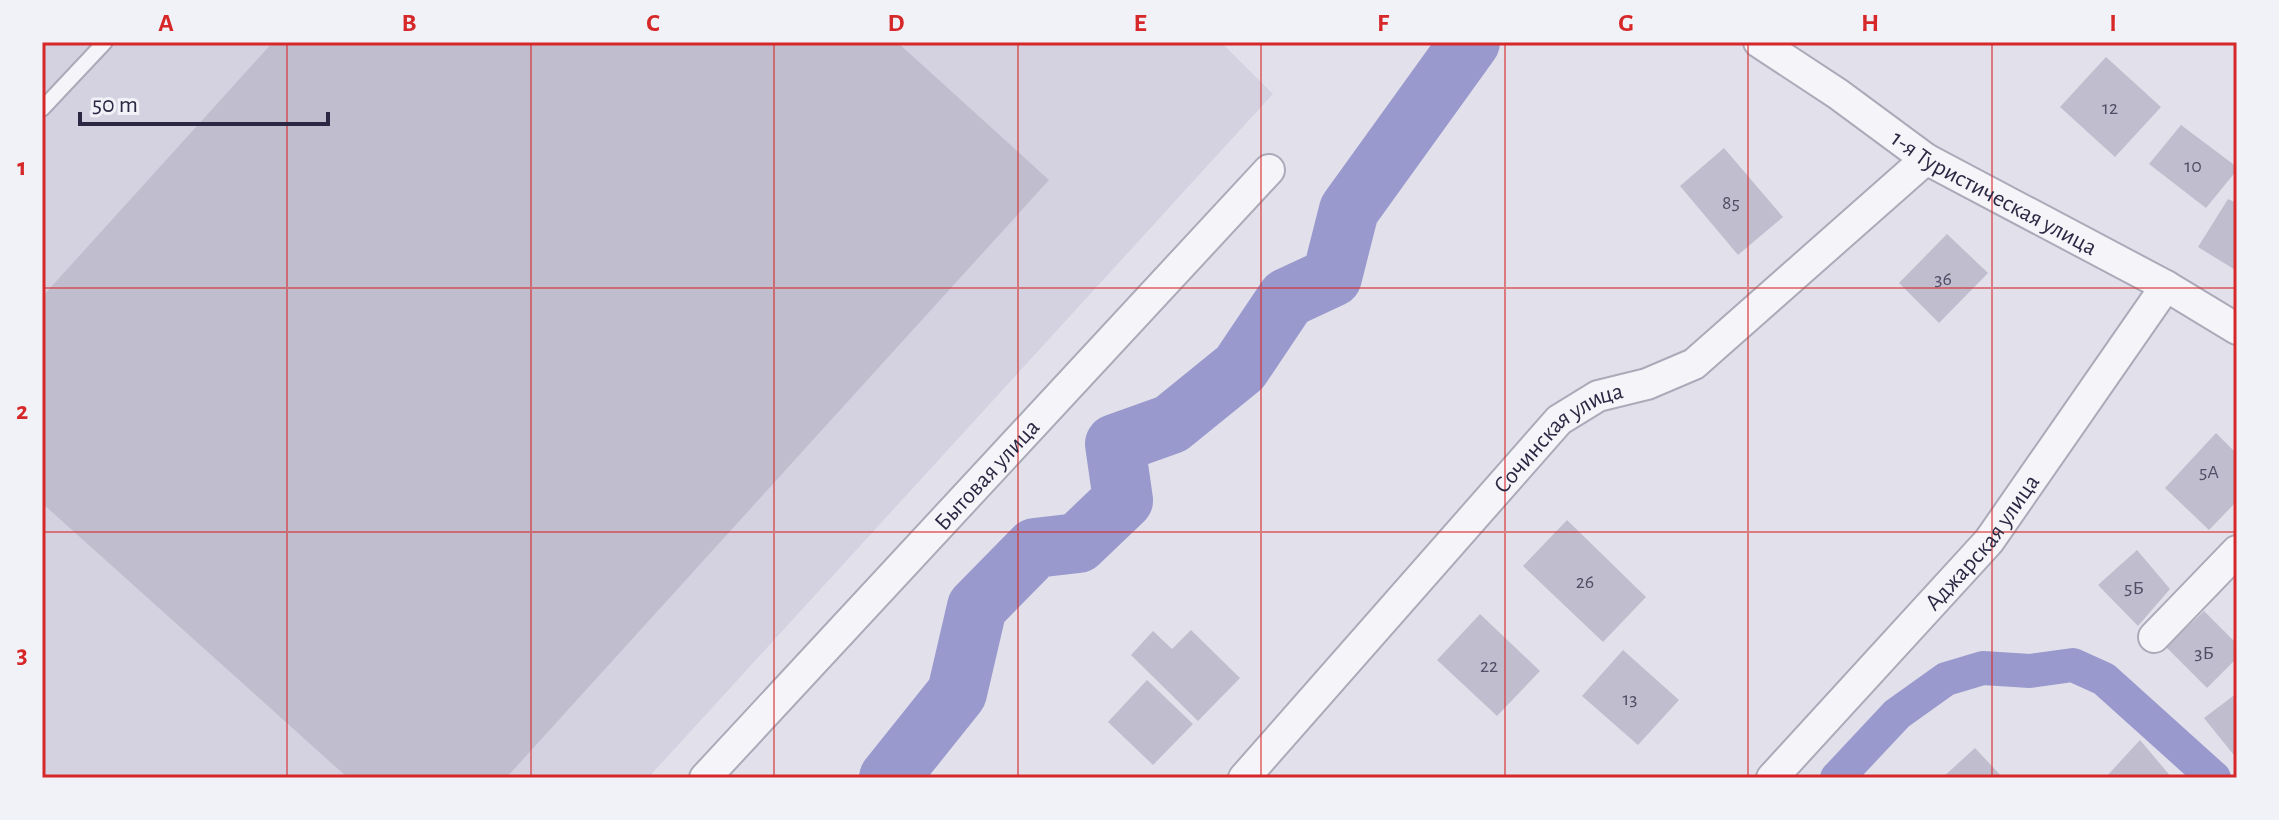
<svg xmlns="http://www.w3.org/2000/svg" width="2279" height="820" font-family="'Alegreya Sans',sans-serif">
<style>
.built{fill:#d4d2e0}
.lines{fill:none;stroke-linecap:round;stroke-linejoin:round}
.canal{stroke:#9a99cd;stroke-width:34}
.river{stroke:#9a99cd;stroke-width:60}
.building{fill:#c0bdce}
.service-casing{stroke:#abaab9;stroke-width:18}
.minor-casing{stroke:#abaab9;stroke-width:34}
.service{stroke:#f5f4f8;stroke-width:14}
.minor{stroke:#f5f4f8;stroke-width:30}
.grid{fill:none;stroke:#d62828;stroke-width:2;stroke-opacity:0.55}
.labels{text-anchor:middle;stroke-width:6;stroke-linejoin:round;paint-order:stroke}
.number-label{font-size:20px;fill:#514d66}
.street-label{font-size:24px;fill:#2c2844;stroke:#f1f1f8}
.neatline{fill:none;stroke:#d62828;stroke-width:3}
.grid-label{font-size:26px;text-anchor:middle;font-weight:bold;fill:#d62828}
</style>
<rect width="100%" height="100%" fill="#e2e1eb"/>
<path class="built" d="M42 42H1221L1273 94 648 778H42Z"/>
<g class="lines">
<path class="canal" d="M1837 778 1897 714 1946 679 1983 668 2030 671 2073 665 2104 679 2214 778"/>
<path class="river" d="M889 778 957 693 977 607 1035 548 1078 543 1123 500 1115 444 1171 424 1240 368 1287 298 1332 277 1349 210 1470 42"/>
</g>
<g class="building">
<path d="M273 42H897L1049 180 506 778H348L42 503V297Z"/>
<path d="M2106 57 2161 107 2115 157 2060 107Z"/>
<path d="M2181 125 2237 167V170L2206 208 2149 164Z"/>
<path d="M1724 148 1783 217 1738 255 1680 186Z"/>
<path d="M2228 199 2237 203V271L2198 247Z"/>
<path d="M1947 234 1988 273 1939 323 1899 283Z"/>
<path d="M2216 433 2237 454V501L2209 530 2165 488Z"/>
<path d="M1567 520 1646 597 1603 642 1523 566Z"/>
<path d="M2137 550 2170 589 2138 626 2098 585Z"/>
<path d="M2204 611 2237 644V658L2207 688 2166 647Z"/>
<path d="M1480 614 1540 671 1497 716 1437 660Z"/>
<path d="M1191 630 1240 678 1198 721 1131 655 1153 631 1172 649Z"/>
<path d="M1623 650 1679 700 1638 745 1582 696Z"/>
<path d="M1147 680 1193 724 1153 765 1108 722Z"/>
<path d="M2237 693V759L2204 718Z"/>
<path d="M2140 740 2172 778H2105Z"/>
<path d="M1975 748 2003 778H1942Z"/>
</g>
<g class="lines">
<defs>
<path id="service" d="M42 109 105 42"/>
<g id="minor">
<path id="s1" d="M1759 42 1838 94 1926 159 2166 286 2237 329"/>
<path d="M2154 637 2237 551"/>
<path id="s2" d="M705 778 1269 170"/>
<path id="s3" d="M1244 778 1559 420 1598 396 1647 384 1694 364 1926 159"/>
<path id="s4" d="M1772 778 1989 541 2166 286"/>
</g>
</defs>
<use href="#service" class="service-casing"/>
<use href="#minor" class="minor-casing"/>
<use href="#service" class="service"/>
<use href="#minor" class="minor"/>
</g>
<path class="grid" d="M287 42V778M531 42V778M774 42V778M1018 42V778M1261 42V778M1505 42V778M1748 42V778M1992 42V778M42 288H2237M42 532H2237"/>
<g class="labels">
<g class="number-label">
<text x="2110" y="114">12</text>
<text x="2193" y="172">10</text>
<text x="1731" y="209">85</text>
<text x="1943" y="285">36</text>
<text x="2209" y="478">5А</text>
<text x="1585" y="588">26</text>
<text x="2134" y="594">5Б</text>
<text x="2204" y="659">3Б</text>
<text x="1489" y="672">22</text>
<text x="1630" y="705">13</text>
</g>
<g class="street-label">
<text dy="8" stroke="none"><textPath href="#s1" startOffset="280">1-я Туристическая улица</textPath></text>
<text dy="8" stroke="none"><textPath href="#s3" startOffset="466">Сочинская улица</textPath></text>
<text dy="8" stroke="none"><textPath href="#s2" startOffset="414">Бытовая улица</textPath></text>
<text dy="8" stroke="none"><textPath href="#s4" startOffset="316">Аджарская улица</textPath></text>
</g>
</g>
<rect width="2279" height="820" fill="none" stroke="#f1f1f8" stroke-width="88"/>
<path d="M80 112v12h248v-12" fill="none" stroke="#2c2844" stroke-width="4"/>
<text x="92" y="112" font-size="24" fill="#2c2844" stroke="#f1f1f8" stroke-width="6" paint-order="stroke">50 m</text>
<rect x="44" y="44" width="2191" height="732" class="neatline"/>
<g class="grid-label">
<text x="166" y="31">A</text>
<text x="409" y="31">B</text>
<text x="653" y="31">C</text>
<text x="896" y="31">D</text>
<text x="1140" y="31">E</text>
<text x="1383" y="31">F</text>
<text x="1626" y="31">G</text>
<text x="1870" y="31">H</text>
<text x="2113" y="31">I</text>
<text x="22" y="175">1</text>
<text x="22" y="419">2</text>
<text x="22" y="663">3</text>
</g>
</svg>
